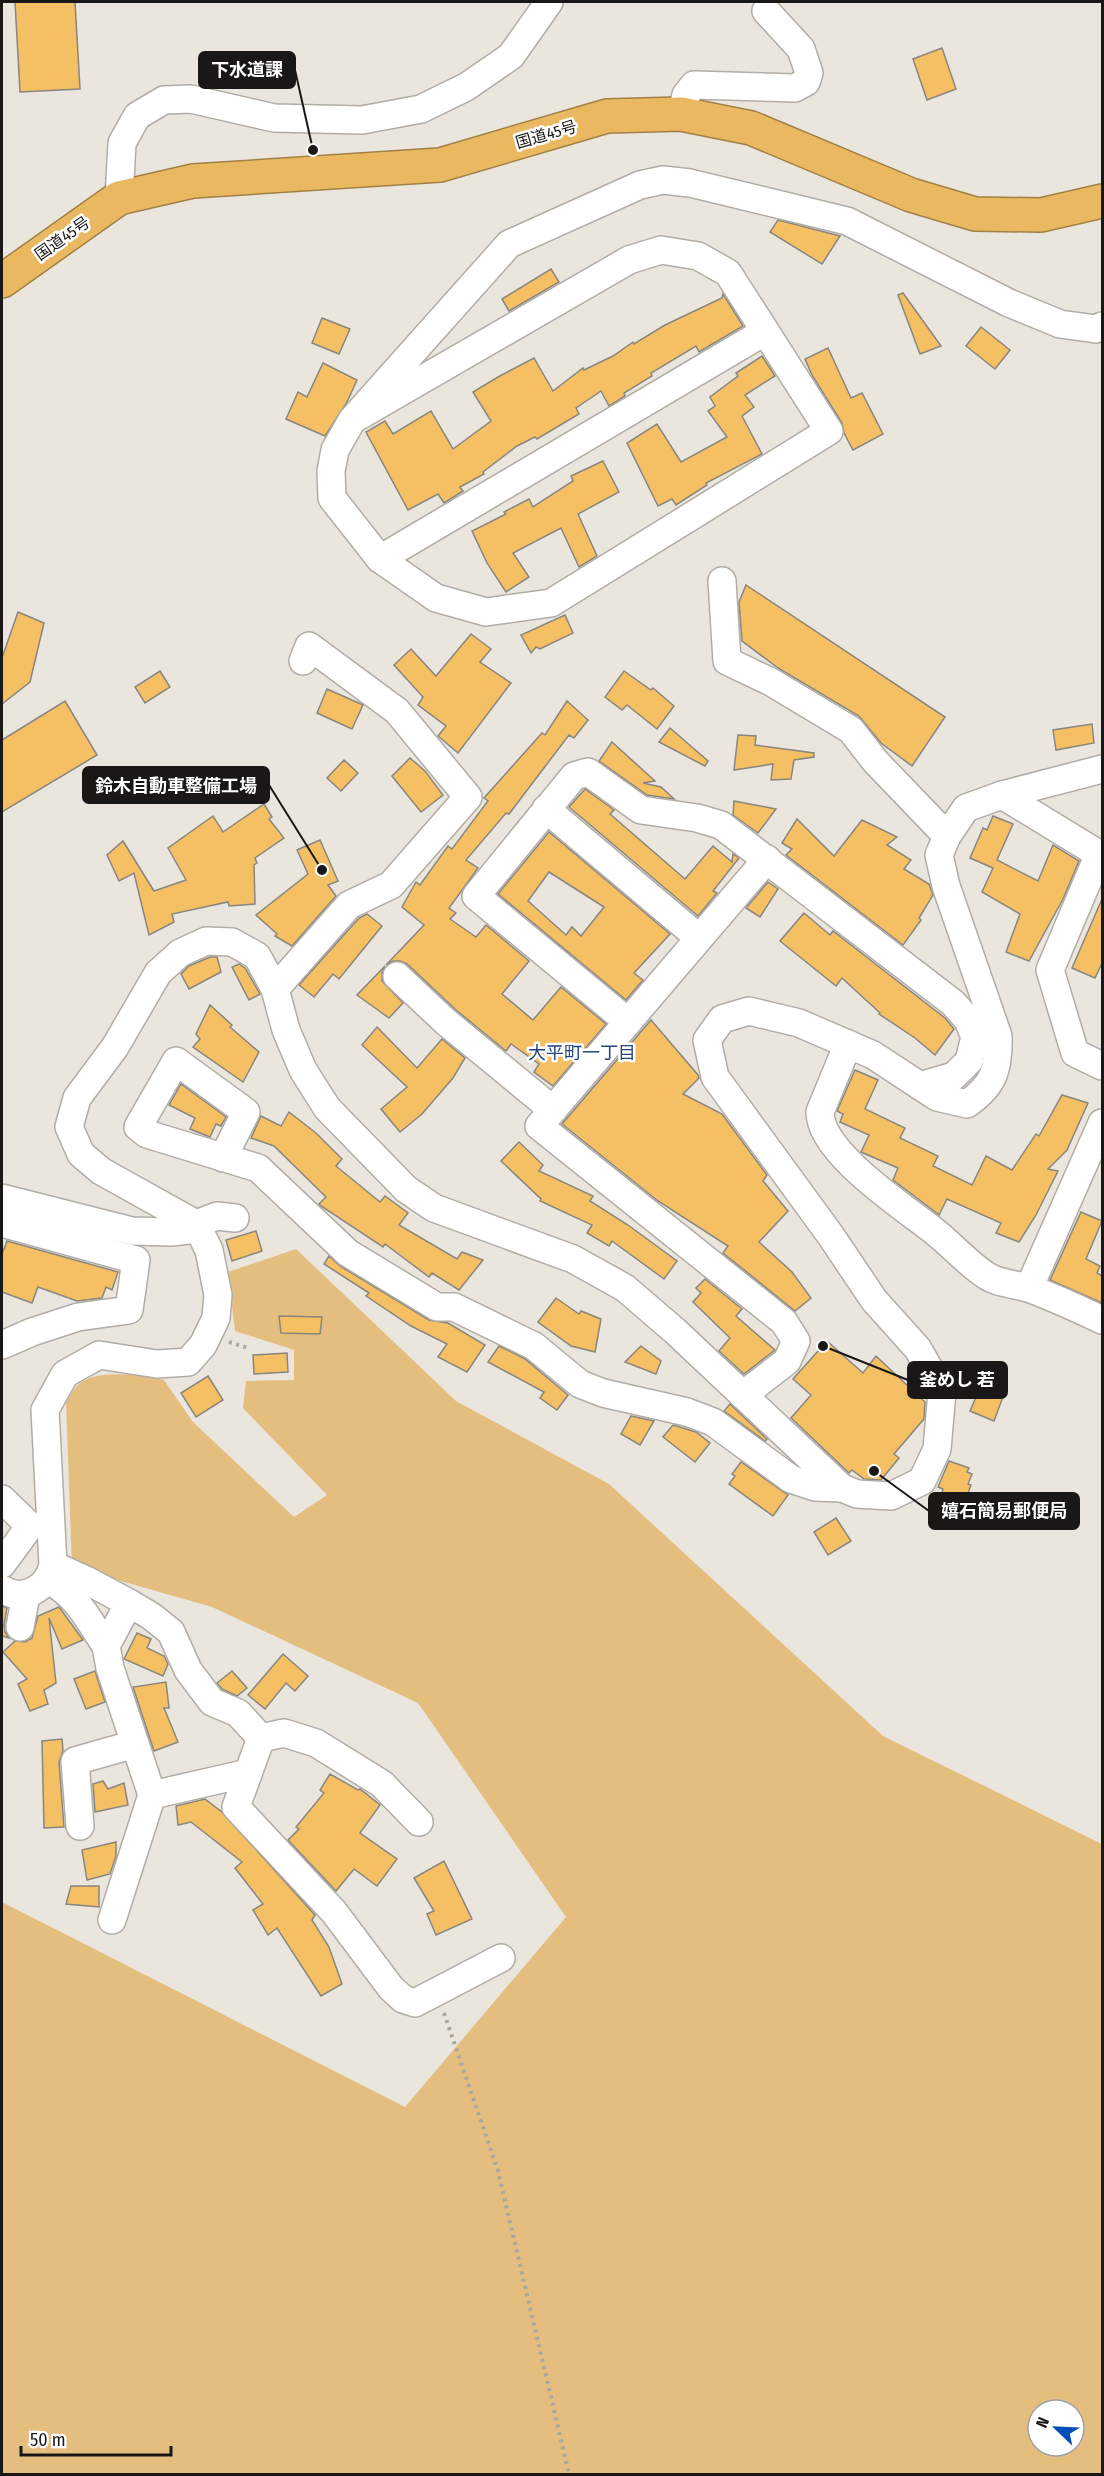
<svg xmlns="http://www.w3.org/2000/svg" width="1104" height="2476" font-family="'Fira Sans Condensed','Noto Sans JP',sans-serif">
<style>
.green{fill:#e4be7f;fill-rule:evenodd}
.building{fill:#f4c063;stroke:#89857f;stroke-width:1.5;fill-rule:evenodd}
.lines{fill:none;stroke-linecap:round;stroke-linejoin:round}
.minor-casing{stroke:#b1ada6;stroke-width:30}
.highway-casing{stroke:#a18046;stroke-width:36}
.path{stroke:#aaa6a0;stroke-width:4;stroke-dasharray:3 4.5;stroke-linecap:butt}
.minor{stroke:#fff;stroke-width:27}
.highway{stroke:#eab860;stroke-width:33}
.labels{text-anchor:middle;stroke-width:5;stroke-linejoin:round;paint-order:stroke}
.street-label{font-size:16px;fill:#1a1816;stroke:#fff}
.neighbourhood-label{font-size:18px;fill:#25467c;stroke:#fff}
.leader{fill:none;stroke:#1a1816;stroke-width:2}
.callout-dot{fill:#1a1816;stroke:#fff;stroke-width:2}
.callout{fill:#1a1816;stroke:#1a1816;stroke-width:2}
.callout-label{font-size:18px;text-anchor:middle;font-weight:bold;fill:#fff}
</style>
<rect width="100%" height="100%" fill="#eae6de"/>
<path class="green" d="M296 1249 456 1401 609 1484 883 1736 1102 1844V2474H2V1902L405 2107 566 1917 418 1703 212 1607 72 1567 66 1402C70 1397 73 1390 77 1386 95 1368 141 1375 164 1380L193 1422 294 1517 327 1495 243 1408 246 1381 294 1380V1350L235 1331 228 1272ZM1038 2410H1074V2446H1038Z"/>
<g class="building">
<path d="M15 2H75L80 89 20 92Z"/>
<path d="M942 48 956 89 927 100 913 59Z"/>
<path d="M778 220 840 236 822 264 770 232Z"/>
<path d="M551 269 559 282 509 311 502 299Z"/>
<path d="M903 293 941 346 920 354 898 295Z"/>
<path d="M723 294 743 326 699 352 696 346 651 373 652 376 624 393 625 396 609 406 601 391 576 408 579 414 537 439 535 437 517 446 483 472 484 474 460 487 463 491 444 503 438 494 408 510 366 432 385 421 393 434 431 411 453 449 491 421 473 392 498 377 534 358 553 391 583 368 584 370 613 356 633 342 634 344 665 325 722 298Z"/>
<path d="M322 318 350 329 339 354 312 343Z"/>
<path d="M981 327 1010 350 995 369 966 346Z"/>
<path d="M828 348 851 398 862 393 883 434 853 450 844 433 842 423 812 375 805 359Z"/>
<path d="M762 356 775 376 745 395 754 407 742 416 762 454 706 483 707 485 676 505 672 499 658 506 627 443 657 424 681 462 727 437 708 411 715 406 710 397 738 376 736 373Z"/>
<path d="M323 363 357 380 347 402 325 436 286 419 298 392 307 397Z"/>
<path d="M603 461 619 492 578 514 597 556 579 567 561 528 513 553 529 577 506 592 487 563 472 531 506 514 504 512 529 499 533 507 573 481 571 476Z"/>
<path d="M746 585 945 717 912 766 881 743 859 716 778 668 742 641 739 602Z"/>
<path d="M18 612 44 623 30 682 2 704V658Z"/>
<path d="M565 615 573 633 540 649 536 647 531 653 521 635Z"/>
<path d="M471 634 491 649 480 662 511 683 458 753 438 736 446 726 418 705 423 697 394 665 411 649 436 676Z"/>
<path d="M160 671 170 687 145 703 135 687Z"/>
<path d="M624 671 651 690 653 688 674 706 657 729 627 705 622 710 605 697Z"/>
<path d="M327 689 363 705 352 729 317 713Z"/>
<path d="M65 701 97 755 2 812V740Z"/>
<path d="M567 701 588 720 574 738 569 735 509 814 506 813 466 860 478 868 449 908 456 913 450 919 476 937 486 925 529 961 502 994 533 1020 561 987 606 1024 553 1086 534 1072 539 1064 511 1044 506 1051 456 1010 407 964 400 961H393L386 965 424 925 402 907 416 882 420 885 448 846 452 849 488 801 484 798 542 733 545 735Z"/>
<path d="M1092 724 1094 743 1056 750 1053 730Z"/>
<path d="M670 728 708 761 705 766 659 742Z"/>
<path d="M738 735 756 736 755 745 814 753V757L794 760 791 779 771 780 773 764 734 770Z"/>
<path d="M612 742 655 781 643 783 661 787 674 799 647 795 599 761Z"/>
<path d="M410 758 425 771 443 795 421 812 392 776Z"/>
<path d="M344 760 358 773 341 791 327 778Z"/>
<path d="M585 789 614 810 610 814 685 879 713 846 732 862 733 854 739 858 713 891 717 893 698 916 569 807Z"/>
<path d="M734 801 776 809 758 833 733 815Z"/>
<path d="M264 804 272 817 269 819 284 838 255 858 257 863 254 865 255 904 229 906 228 902 172 914 174 922 149 935 134 873 119 881 107 855 123 841 154 891 186 880 168 848 213 816 223 832Z"/>
<path d="M993 816 1013 824 997 860 1038 881 1053 845 1079 861 1063 899 1029 961 1006 952 1020 914 982 892 993 868 970 858 983 828 987 830Z"/>
<path d="M797 819 834 856 862 820 897 837 887 845 911 860 904 869 929 884 933 895 919 918 921 920 903 945 786 855 792 849 782 843Z"/>
<path d="M549 832 670 934 634 973 643 980 626 1000 498 894ZM549 872 604 907 581 936 572 927 566 935 528 901Z"/>
<path d="M320 840 338 881 328 885 336 896 292 946 275 936 277 934 256 915 308 874 297 850Z"/>
<path d="M768 882 778 889 760 917 746 908Z"/>
<path d="M1102 899V963L1095 978 1072 968Z"/>
<path d="M804 913 830 935 833 931 945 1018 954 1029 935 1055 915 1038 879 1014 880 1013 842 978 836 986 780 941Z"/>
<path d="M367 914 382 926 339 979 333 974 314 997 299 985 359 918Z"/>
<path d="M210 957H217L221 972 189 989 181 974 189 966Z"/>
<path d="M239 964 245 968 260 994 249 1000 232 967Z"/>
<path d="M385 966 382 973V981L403 1003 389 1018 357 995Z"/>
<path d="M210 1005 232 1025 230 1027 259 1052 243 1082 193 1047 200 1039 196 1034Z"/>
<path d="M651 1020 698 1075 699 1078 683 1094 722 1114 767 1175 763 1181 788 1211 759 1242 792 1272 811 1298 795 1311 723 1253 728 1246 658 1201 562 1124Z"/>
<path d="M377 1027 417 1068 442 1039 465 1058 453 1078 422 1114 400 1132 381 1109 407 1087 362 1045Z"/>
<path d="M855 1070 878 1080 865 1109 905 1128 900 1138 938 1156 933 1166 972 1185 986 1156 1012 1170 1036 1134 1039 1136 1062 1095 1088 1103 1067 1150 1048 1169 1058 1171 1036 1215 1019 1242 996 1233 1001 1223 947 1199 939 1215 938 1214 893 1180 898 1168 861 1152 869 1135 840 1122 843 1114 837 1111Z"/>
<path d="M181 1084 226 1117 221 1126 216 1124 210 1137 190 1129 195 1118 169 1105Z"/>
<path d="M289 1112 316 1133 342 1159 336 1166 380 1202 385 1196 408 1213 399 1225 457 1259 462 1252 483 1260 459 1290 432 1273 429 1277 385 1244 383 1247 321 1206 319 1204 326 1197 274 1146 251 1138 261 1116 281 1126Z"/>
<path d="M519 1142 543 1165 539 1171 593 1196 590 1201 628 1225 677 1261 664 1279 612 1241 609 1246 587 1233 592 1225 540 1201 541 1199 501 1161Z"/>
<path d="M1081 1212 1102 1221 1086 1259 1100 1266 1097 1273 1102 1276V1303L1050 1280Z"/>
<path d="M256 1231 262 1251 232 1261 226 1240Z"/>
<path d="M7 1241 118 1272 112 1290 106 1287 102 1298 77 1301 38 1287 32 1303 2 1292V1254Z"/>
<path d="M329 1256 340 1266 429 1320 448 1323 485 1345 467 1372 438 1357 447 1344 411 1326 366 1296 369 1293 324 1264Z"/>
<path d="M705 1279 742 1309 736 1316 775 1350 744 1374 719 1351 730 1338 693 1302 701 1293 696 1288Z"/>
<path d="M556 1298 579 1314 581 1311 601 1319 595 1352 571 1346 538 1322Z"/>
<path d="M279 1316 322 1317 320 1334 281 1333Z"/>
<path d="M827 1341 863 1373 876 1356 925 1402 924 1419 894 1454 899 1458 881 1480 864 1479 852 1470 849 1473 791 1418 811 1395 793 1379Z"/>
<path d="M499 1346 525 1359 568 1395 557 1410 540 1398 544 1392 488 1362Z"/>
<path d="M641 1346 661 1361 656 1374 625 1362Z"/>
<path d="M287 1353 288 1372 254 1374 253 1355Z"/>
<path d="M208 1376 223 1400 196 1417 181 1393Z"/>
<path d="M981 1385 1004 1394 994 1421 970 1411Z"/>
<path d="M730 1404 767 1439 765 1441 724 1411Z"/>
<path d="M631 1416 654 1421 640 1445 621 1434Z"/>
<path d="M673 1425 696 1432 710 1443 695 1462 663 1437Z"/>
<path d="M949 1461 969 1468 967 1472 972 1474 968 1484 971 1485 963 1506 946 1499 947 1495 942 1493 943 1489 938 1487Z"/>
<path d="M741 1462 788 1495 773 1516 729 1484 735 1476 732 1474Z"/>
<path d="M836 1518 851 1541 828 1555 814 1532Z"/>
<path d="M2 1606 7 1608 4 1625 5 1632 9 1638 2 1636Z"/>
<path d="M59 1607 83 1640 62 1649 49 1618 56 1683 44 1690 48 1704 30 1711 18 1684 27 1679 3 1652 15 1641 25 1642 32 1638 38 1616Z"/>
<path d="M137 1633 151 1639 147 1648 164 1656 168 1664 163 1676 124 1659Z"/>
<path d="M283 1654 308 1676 295 1691 286 1683 265 1709 248 1695Z"/>
<path d="M95 1671 105 1702 86 1709 74 1679Z"/>
<path d="M232 1671 247 1688 237 1696 222 1689 217 1683Z"/>
<path d="M166 1682 169 1708H164L178 1742 154 1751 133 1687Z"/>
<path d="M62 1739 63 1751 59 1762 64 1827 44 1828 42 1741Z"/>
<path d="M330 1774 358 1790 360 1789 380 1805 360 1833 397 1859 377 1886 354 1869 336 1891 288 1840 299 1829 296 1827 324 1793 320 1790Z"/>
<path d="M103 1781 108 1789 124 1783 128 1805 95 1812 93 1784Z"/>
<path d="M205 1799 222 1812 315 1915 312 1920 329 1947 342 1984 321 1996 277 1928 268 1935 253 1910 263 1904 235 1868 242 1862 191 1822 178 1825 176 1806Z"/>
<path d="M116 1842V1856L110 1874 87 1880 82 1850Z"/>
<path d="M444 1861 472 1919 436 1935 427 1914 434 1911 414 1878Z"/>
<path d="M71 1886H99V1907L66 1904Z"/>
</g>
<g class="lines">
<defs>
<g id="minor">
<path d="M681 114 686 95 694 85 795 88 806 82 809 73 801 49 766 11"/>
<path d="M119 198 122 143 137 116 164 100 191 99 274 118 362 120 421 109 466 87 511 56 549 2"/>
<path d="M352 420 629 260 661 250 698 256 728 273 829 431 551 603 486 612 436 598 380 559 332 498 331 471 335 450 352 420 509 244 640 185 663 180 690 183 847 221 1009 303 1060 324 1096 329 1102 326"/>
<path d="M380 559 764 332"/>
<path d="M722 581 727 661 771 682 851 730 875 761 947 836"/>
<path d="M1002 795 1102 856"/>
<path d="M546 809 699 938"/>
<path d="M1099 854 1050 970 1075 1053 1102 1066"/>
<path d="M397 976 446 1022 553 1110"/>
<path d="M275 989 349 905 391 885 468 797 397 711 309 646 303 661"/>
<path d="M628 1022 476 896 574 776 588 772 641 810 697 818 721 825 953 1003 968 1020 975 1037 969 1061 954 1076 920 1086"/>
<path d="M848 1044 820 1112C820 1153 904 1207 934 1231 952 1245 968 1264 987 1276 999 1284 1017 1284 1031 1289 1055 1298 1079 1309 1102 1320"/>
<path d="M223 1158 246 1112 176 1061 138 1127 147 1134 258 1168 348 1253 437 1307H454L534 1346 580 1384 603 1393 687 1412 713 1422 791 1479 815 1487 842 1488"/>
<path d="M2 1198 132 1231 171 1232 198 1229"/>
<path d="M196 1224 217 1216 235 1218"/>
<path d="M1029 1288 1102 1123"/>
<path d="M2 1345 32 1332 78 1317 129 1310 136 1260 2 1223 7 1200"/>
<path d="M743 1395 787 1361 796 1341 784 1322 539 1126 767 859"/>
<path d="M2 1499 30 1526 2 1564"/>
<path d="M53 1565 86 1580 129 1603 151 1616 171 1632 188 1670 212 1702 238 1713 261 1738"/>
<path d="M47 1579C78 1596 87 1618 106 1646"/>
<path d="M2 1589C23 1603 48 1588 53 1565L45 1410 65 1374 99 1355 157 1364 188 1362 203 1345 216 1318 218 1295 209 1250 196 1224 101 1171 81 1154 69 1127 77 1098 115 1047 158 973 180 953 206 941 232 942 257 956 275 989 286 1030 303 1070 327 1108 406 1189 434 1208 573 1259 625 1288 675 1331 842 1488 857 1494 891 1496 922 1481 937 1449 942 1392 918 1349 874 1300 831 1236 715 1077 707 1040 722 1019 749 1011 799 1023 873 1055 937 1097 967 1104C994 1085 999 1069 998 1036L946 886 939 855 947 836 966 808 1002 795 1102 769"/>
<path d="M20 1627 26 1595"/>
<path d="M152 1795 248 1773"/>
<path d="M419 1822 382 1784 316 1743 284 1733 261 1738 236 1807 334 1912 391 1988 403 1999 415 2003 501 1958"/>
<path d="M80 1826 75 1761 135 1744"/>
<path d="M112 1920 152 1795 110 1668 106 1646 129 1603"/>
</g>
<path id="highway" d="M2 281 119 198 193 181 440 165 607 116 681 114 751 128 911 195 975 214 1041 215 1102 201"/>
</defs>
<use href="#minor" class="minor-casing"/>
<use href="#highway" class="highway-casing"/>
<g class="path">
<path d="M229 1342 248 1348"/>
<path d="M444 2013 498 2171 569 2474"/>
</g>
<use href="#minor" class="minor"/>
<use href="#highway" class="highway"/>
</g>
<g class="labels">
<g class="street-label">
<text transform="translate(546 134) rotate(-16)" y="6">国道45号</text>
<text transform="translate(62 238) rotate(-35)" y="6">国道45号</text>
</g>
<g class="neighbourhood-label">
<text x="582" y="1059">大平町一丁目</text>
</g>
</g>
<path class="leader" d="M313 150L295 70M322 870L269 785M823 1346L908 1380M874 1471L929 1511"/>
<g class="callout-dot">
<circle cx="313" cy="150" r="6"/>
<circle cx="322" cy="870" r="6"/>
<circle cx="823" cy="1346" r="6"/>
<circle cx="874" cy="1471" r="6"/>
</g>
<g class="callout">
<rect x="199" y="52" width="96" height="36" rx="6"/>
<rect x="83" y="767" width="186" height="36" rx="6"/>
<rect x="908" y="1362" width="99" height="36" rx="6"/>
<rect x="929" y="1493" width="150" height="36" rx="6"/>
</g>
<g class="callout-label">
<text x="247" y="76">下水道課</text>
<text x="176" y="792">鈴木自動車整備工場</text>
<text x="957" y="1386">釜めし 若</text>
<text x="1004" y="1517">嬉石簡易郵便局</text>
</g>
<rect width="1104" height="2476" fill="none" stroke="#1a1816" stroke-width="6"/>
<g transform="translate(1056 2428) rotate(293)"><circle r="28" fill="#ffffff" stroke="#a3a3a2" stroke-width="1.5"/>
<path d="M0-4.5L10 22L0 15L-10 22Z" fill="#054eb8"/>
<text y="-9" font-size="16" font-weight="bold" text-anchor="middle" fill="#1a1816">N</text>
</g>
<path d="M21 2446v9h150v-9" fill="none" stroke="#1a1816" stroke-width="3"/>
<text x="30" y="2446" font-size="18" fill="#1a1816" stroke="#ffffff" stroke-width="4.5" paint-order="stroke">50 m</text>
</svg>
